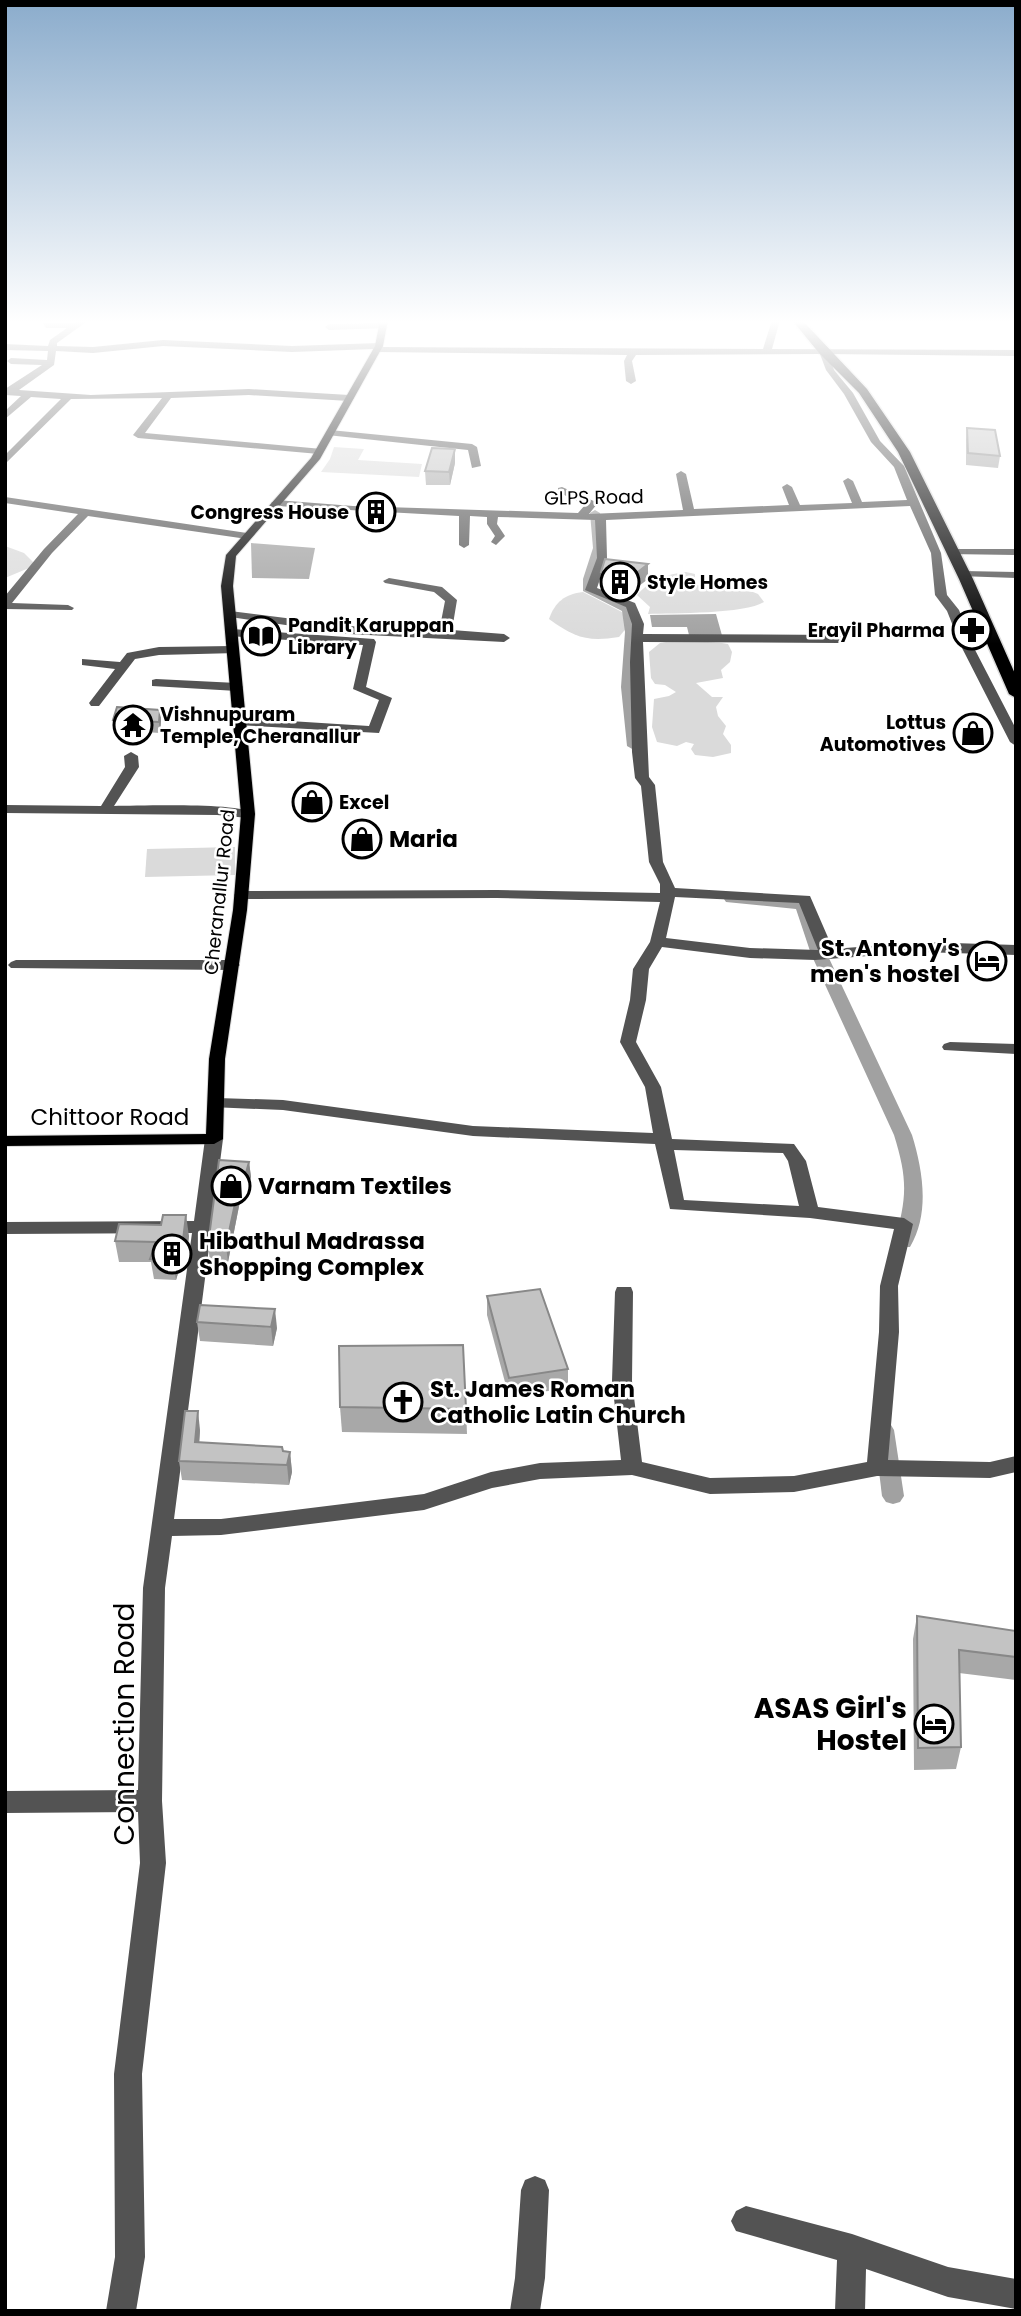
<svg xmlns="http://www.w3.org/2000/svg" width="1021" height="2316" font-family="Poppins,sans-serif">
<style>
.green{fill:#dadada}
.water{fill:#a1a1a1}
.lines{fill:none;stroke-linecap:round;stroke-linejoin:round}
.canal{fill:#a1a1a1;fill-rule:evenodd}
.major-casing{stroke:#dbdbdb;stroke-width:2}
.highway-casing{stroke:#dbdbdb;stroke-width:3}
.minor{fill:#535353;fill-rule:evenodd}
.major{fill:#000;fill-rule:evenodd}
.highway{fill:#000;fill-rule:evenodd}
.wall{fill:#a8a8a8}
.shaded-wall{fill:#888}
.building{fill:#c3c3c3;stroke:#888;stroke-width:2}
.labels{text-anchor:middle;stroke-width:5;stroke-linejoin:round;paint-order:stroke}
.far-street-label{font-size:19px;fill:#000;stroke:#fff}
.far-poi-label{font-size:19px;font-weight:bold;fill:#000;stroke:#fff;text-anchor:start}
.poi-label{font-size:23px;font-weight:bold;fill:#000;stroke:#fff;text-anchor:start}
.street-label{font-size:23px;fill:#000;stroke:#fff}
.near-poi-label{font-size:28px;font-weight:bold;fill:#000;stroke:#fff;text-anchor:end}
.near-street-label{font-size:28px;fill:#000;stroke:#fff}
</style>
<rect width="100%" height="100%" fill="#fff"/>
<g class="green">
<path d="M334 447 364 449 358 460 422 464 419 477 321 472 330 459Z"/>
<path d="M5 546 24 553 36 565 5 578Z"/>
<path d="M686 572 695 574V577L688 581 700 586 753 592 758 594 764 602C745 614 673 613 648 614L650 607 637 595C650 580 667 574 686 572Z"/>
<path d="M583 592 622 612 628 626 619 637C588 642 575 638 549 619 555 602 565 594 583 592Z"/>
<path d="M678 640 722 643 728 644 732 652 730 662 721 670 723 678 696 683 712 697H723L716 707 718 716 726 726 723 734 731 745V753L713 757 695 755 691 749 694 744 686 742 677 746 657 742 652 727 654 699 669 696 676 692 665 685 655 684 651 678 649 652 660 643Z"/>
<path d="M235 847V875L145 877 147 849Z"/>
</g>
<g class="water">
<path d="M251 543 315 548 309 579 252 578Z"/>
<path d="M716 614 723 639H690L687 627H652L650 615Z"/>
</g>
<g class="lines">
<g class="canal">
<path d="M595 510 600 513C602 527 606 541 603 555 600 568 593 575 594 589L625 602 634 610 637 632 633 687 641 746 634 750 627 746 621 687 625 632 622 611 583 591V579L593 548 590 513Z"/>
<path d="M731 895 802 901 809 905 827 954 912 1135C923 1171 930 1213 910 1247H896L894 1243C907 1198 908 1180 894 1135L811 954 796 909 726 902 724 899Z"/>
<path d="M884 1422 891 1425 894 1430 904 1496 900 1502 893 1504 886 1502 882 1496 874 1430 877 1425Z"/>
</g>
<defs>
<path id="major" d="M380 320H388L383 346 320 459 236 556 233 586 255 814 247 910 225 1059 223 1139 214 1144 5 1146V1136L206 1134 209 1059 233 910 241 814 221 586 226 555 311 458 375 346Z"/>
<path id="highway" d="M792 320H802L867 389 910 452 973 579 1016 676V698L1009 694 959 579 898 452 859 393 819 353Z"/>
</defs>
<use href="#major" class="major-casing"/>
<use href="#highway" class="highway-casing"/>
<g class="minor">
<path d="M80 320H89L57 343V346L93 347 163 340 292 346 379 343 383 347 763 349 772 320H780L772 349 1016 350V356L828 354 834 370 853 393 880 441 904 466 941 553 947 595 959 610 973 646 1016 729V746L1010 742 961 646 947 611 935 595 931 553 910 506 606 520 607 558 597 588 635 603 644 624 643 634 839 635 845 639 839 643 643 642 649 777 655 785 663 862 675 888 810 896 833 949 921 942 1016 945V955L921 952 815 960 750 958 662 947 649 969 646 1000 636 1042 661 1087 672 1139 794 1144 806 1161 818 1207 904 1218 913 1224 898 1286 899 1332 888 1460 990 1462 1016 1456V1472L990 1478 877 1476 794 1492 710 1494 632 1475 540 1479 492 1488 424 1510 221 1535 172 1536 165 1588 162 1801 166 1863 142 2074 145 2257 136 2311H106L115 2257 114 2074 140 1863 138 1812 5 1813V1791L138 1790 143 1588 192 1233 5 1234V1222L194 1221 205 1139 214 1134 223 1139 174 1519H221L424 1494 491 1472 540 1463 621 1460 612 1381 615 1292 617 1287H631L633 1292 632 1381 642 1462 710 1478 794 1476 867 1462 879 1332 880 1286 894 1229 810 1218 670 1209 655 1144 473 1136 283 1110 211 1107 209 1103 211 1099 217 1098 283 1100 473 1126 653 1133 645 1087 620 1042 630 1000 633 969 650 942 660 902 497 898 241 899 234 895 241 891 497 890 660 893V884L649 862 641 786 635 778 632 752 630 662 632 624 626 607 585 590 597 558 595 520 498 517 497 524 505 536 496 545 491 542 495 536 487 524V517L470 516 469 545 464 548 459 545V516L276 506 271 503 276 500 353 506 578 513 585 505 558 492V488L562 487 596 502 597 504 589 514 683 510 676 474 681 471 686 474 694 509 789 505 782 487 787 484 792 487 800 505 852 503 843 481 848 478 853 481 862 502 907 500 894 467 871 442 844 394 826 370 820 354 636 355 632 361 636 381 631 384 626 381 624 361 627 355 378 352 374 349 292 352 163 346 93 353 56 351 54 365 19 390 91 395 249 389 349 395 354 398 349 401 249 395 171 398 145 433 322 449V453L319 454 138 438 133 435 162 398 71 399 5 464V455L61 399 31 397 5 419V411L21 396 5 395V389L42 365 11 364 7 361 11 358 47 360 48 351 5 350V344L48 346 50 340 67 328H46L43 323H75ZM675 897 799 903 818 950 750 948 666 938ZM674 1150 783 1153 788 1161 799 1206 684 1200Z"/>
<path d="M383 323 386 328 329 330 325 327 329 324Z"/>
<path d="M330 430 472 444 477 447 481 466 472 468 468 450 327 435V431Z"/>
<path d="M5 497 247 533 252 536 247 539 88 516 52 553 12 603 68 605 74 608 72 610 5 609V596L44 549 78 514 5 503Z"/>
<path d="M952 549H1016V555L948 554V550Z"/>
<path d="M963 571 1016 572V578L959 576V572Z"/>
<path d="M389 578 442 587 457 600 452 630 504 634 510 638 504 642 349 634 230 617 224 614 230 611 349 626 439 632 445 601 434 592 385 583 383 581Z"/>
<path d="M232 629 374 639 376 642 366 687 392 698 379 733 236 725 235 722 241 718 369 726 379 700 353 689 363 645 228 636V630Z"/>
<path d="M233 646 239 650 237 653 159 655 135 659 99 706H91L89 703 115 669 82 665V659L120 662 127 653 159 647Z"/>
<path d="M156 679 237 683 243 687 237 691 152 686V680Z"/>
<path d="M131 752 138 756 139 767 114 806C139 806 241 802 255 814L248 818 217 815 5 813V805L101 806 125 767 124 756Z"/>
<path d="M16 960H232L240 965 232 970 11 968 8 965 11 962Z"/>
<path d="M950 1042 1016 1044V1054L944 1050 942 1047 944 1044Z"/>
<path d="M535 2176 545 2180 549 2190 545 2278 540 2311H510L515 2278 521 2190 525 2180Z"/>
<path d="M746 2206 852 2234 948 2267 1016 2279V2309L948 2297 866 2269 865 2311H835L837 2260 736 2231 731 2221 736 2211Z"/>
</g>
<use href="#major" class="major"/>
<use href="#highway" class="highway"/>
</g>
<g class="wall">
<path d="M967 428 1000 456 998 468 966 465V440Z"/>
<path d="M455 449V463L450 485H426L425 471Z"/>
<path d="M648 564V579L628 594 600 586 601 572Z"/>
<path d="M160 710 161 721 160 733 114 730 113 720Z"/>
<path d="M249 1162 251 1177 246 1196H241L228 1262 210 1261 208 1245Z"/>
<path d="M189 1236 186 1260H182L176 1280 154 1279 151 1262H119L115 1241Z"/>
<path d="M487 1296 568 1369V1388L509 1397 487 1315Z"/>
<path d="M197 1322 277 1328 273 1346 200 1341Z"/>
<path d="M340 1407 466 1409 467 1434 342 1432Z"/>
<path d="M200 1430 199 1443 290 1452 292 1472 289 1485 182 1480 179 1461Z"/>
<path d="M917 1616 1016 1631V1680L959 1673 961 1747 956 1769 914 1770 913 1639Z"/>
</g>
<g class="shaded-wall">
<path d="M455 449V463L450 485 449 472Z"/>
<path d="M648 564V579L628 594 629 579Z"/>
<path d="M160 710 161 721 160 733 159 722Z"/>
<path d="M249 1162 251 1177 246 1196 244 1180Z"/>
<path d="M240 1180 241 1196 228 1262 226 1246Z"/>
<path d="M186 1215 189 1236 186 1260 183 1240Z"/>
<path d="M179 1240 182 1260 176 1280 173 1260Z"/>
<path d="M275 1309 277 1328 273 1346 271 1327Z"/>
<path d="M198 1411 200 1430 198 1462 195 1442Z"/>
<path d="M290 1452 292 1472 289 1485 287 1465Z"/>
</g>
<g class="building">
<path d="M967 428 995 430 1000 456 968 453Z"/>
<path d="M432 448 455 449 449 472 425 471Z"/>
<path d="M605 559 648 564 629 579 601 572Z"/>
<path d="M117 707 160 710 159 722 113 720Z"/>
<path d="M219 1160 249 1162 244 1180H240L226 1246 208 1245Z"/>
<path d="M163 1215H186L183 1240H179L173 1260 150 1259 156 1242 115 1241 119 1224 161 1225Z"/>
<path d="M540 1289 568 1369 509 1378 487 1296Z"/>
<path d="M200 1305 275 1309 271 1327 197 1322Z"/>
<path d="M463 1345 466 1409 340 1407 339 1346Z"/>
<path d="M185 1411H198L195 1442 282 1447 283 1451 290 1452 287 1465 179 1461Z"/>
<path d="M917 1616 1016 1631V1657L959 1650 961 1747 918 1748Z"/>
</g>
<linearGradient id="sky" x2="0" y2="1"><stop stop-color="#8baccc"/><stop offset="0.5" stop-color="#fff"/><stop offset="1" stop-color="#fff" stop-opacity="0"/></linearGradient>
<rect width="1021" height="644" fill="url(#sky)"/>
<defs>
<symbol id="building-ring" viewBox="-11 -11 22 22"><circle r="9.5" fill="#fff" stroke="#000" stroke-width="1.5"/><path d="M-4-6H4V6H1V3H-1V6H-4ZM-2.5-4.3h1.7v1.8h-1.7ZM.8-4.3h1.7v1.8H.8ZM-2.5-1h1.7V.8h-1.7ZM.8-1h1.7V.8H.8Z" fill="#000"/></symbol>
<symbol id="pharmacy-ring" viewBox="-11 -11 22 22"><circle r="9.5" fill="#fff" stroke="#000" stroke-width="1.5"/><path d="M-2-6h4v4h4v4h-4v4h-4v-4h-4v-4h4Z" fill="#000"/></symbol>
<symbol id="library-ring" viewBox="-11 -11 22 22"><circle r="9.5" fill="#fff" stroke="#000" stroke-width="1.5"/><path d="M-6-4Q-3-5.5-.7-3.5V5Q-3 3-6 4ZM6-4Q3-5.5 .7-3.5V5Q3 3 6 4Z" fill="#000"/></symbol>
<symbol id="temple-ring" viewBox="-11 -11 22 22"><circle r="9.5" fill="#fff" stroke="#000" stroke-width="1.5"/><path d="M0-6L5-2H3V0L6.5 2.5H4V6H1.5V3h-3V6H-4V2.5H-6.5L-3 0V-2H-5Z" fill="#000"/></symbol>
<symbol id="shop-ring" viewBox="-11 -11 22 22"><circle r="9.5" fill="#fff" stroke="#000" stroke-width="1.5"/><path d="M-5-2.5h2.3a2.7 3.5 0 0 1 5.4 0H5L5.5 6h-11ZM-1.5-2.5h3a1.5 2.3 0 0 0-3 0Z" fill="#000"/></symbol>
<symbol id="hotel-ring" viewBox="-11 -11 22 22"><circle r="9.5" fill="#fff" stroke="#000" stroke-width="1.5"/><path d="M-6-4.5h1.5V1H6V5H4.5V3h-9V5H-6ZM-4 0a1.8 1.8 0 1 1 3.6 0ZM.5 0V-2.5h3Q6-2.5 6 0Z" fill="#000"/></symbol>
<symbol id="church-ring" viewBox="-11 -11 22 22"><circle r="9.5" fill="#fff" stroke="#000" stroke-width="1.5"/><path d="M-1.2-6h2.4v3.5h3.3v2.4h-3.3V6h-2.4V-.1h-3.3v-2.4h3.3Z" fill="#000"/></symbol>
</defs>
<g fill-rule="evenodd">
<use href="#building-ring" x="354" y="490" width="44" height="44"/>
<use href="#building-ring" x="598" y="560" width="44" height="44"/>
<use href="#pharmacy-ring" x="950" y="608" width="44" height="44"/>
<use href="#library-ring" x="239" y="614" width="44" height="44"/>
<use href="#temple-ring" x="111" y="703" width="44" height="44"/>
<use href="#shop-ring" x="951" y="711" width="44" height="44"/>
<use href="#shop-ring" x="290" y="780" width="44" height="44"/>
<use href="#shop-ring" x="340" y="817" width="44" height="44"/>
<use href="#hotel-ring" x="965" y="939" width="44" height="44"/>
<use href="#shop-ring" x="209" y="1164" width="44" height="44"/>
<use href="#building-ring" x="150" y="1232" width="44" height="44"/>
<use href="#church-ring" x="381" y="1380" width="44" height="44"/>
<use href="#hotel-ring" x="912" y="1702" width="44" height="44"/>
</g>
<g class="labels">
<g class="far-street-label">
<text transform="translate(594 497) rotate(-1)" y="7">GLPS Road</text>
<text transform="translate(219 892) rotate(-84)" y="7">Cheranallur Road</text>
</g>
<g class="far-poi-label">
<text x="349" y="519" text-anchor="end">Congress House</text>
<text x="647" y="589">Style Homes</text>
<text x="288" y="632">Pandit Karuppan<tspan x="288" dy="22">Library</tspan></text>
<text x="945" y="637" text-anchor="end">Erayil Pharma</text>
<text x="160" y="721">Vishnupuram<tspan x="160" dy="22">Temple, Cheranallur</tspan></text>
<text x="946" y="729" text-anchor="end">Lottus<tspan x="946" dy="22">Automotives</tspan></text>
<text x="339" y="809">Excel</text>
</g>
<g class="poi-label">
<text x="389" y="847">Maria</text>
<text x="960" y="956" text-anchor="end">St. Antony's<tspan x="960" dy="26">men's hostel</tspan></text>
<text x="258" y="1194">Varnam Textiles</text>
<text x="199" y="1249">Hibathul Madrassa<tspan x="199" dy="26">Shopping Complex</tspan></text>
<text x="430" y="1397">St. James Roman<tspan x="430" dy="26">Catholic Latin Church</tspan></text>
</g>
<g class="street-label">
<text x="110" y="1125">Chittoor Road</text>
</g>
<g class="near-poi-label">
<text x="907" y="1718">ASAS Girl's<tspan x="907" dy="32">Hostel</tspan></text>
</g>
<g class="near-street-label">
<text transform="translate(124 1724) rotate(-90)" y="10">Connection Road</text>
</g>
</g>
<rect width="1021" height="2316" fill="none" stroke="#000000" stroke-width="14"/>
</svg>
